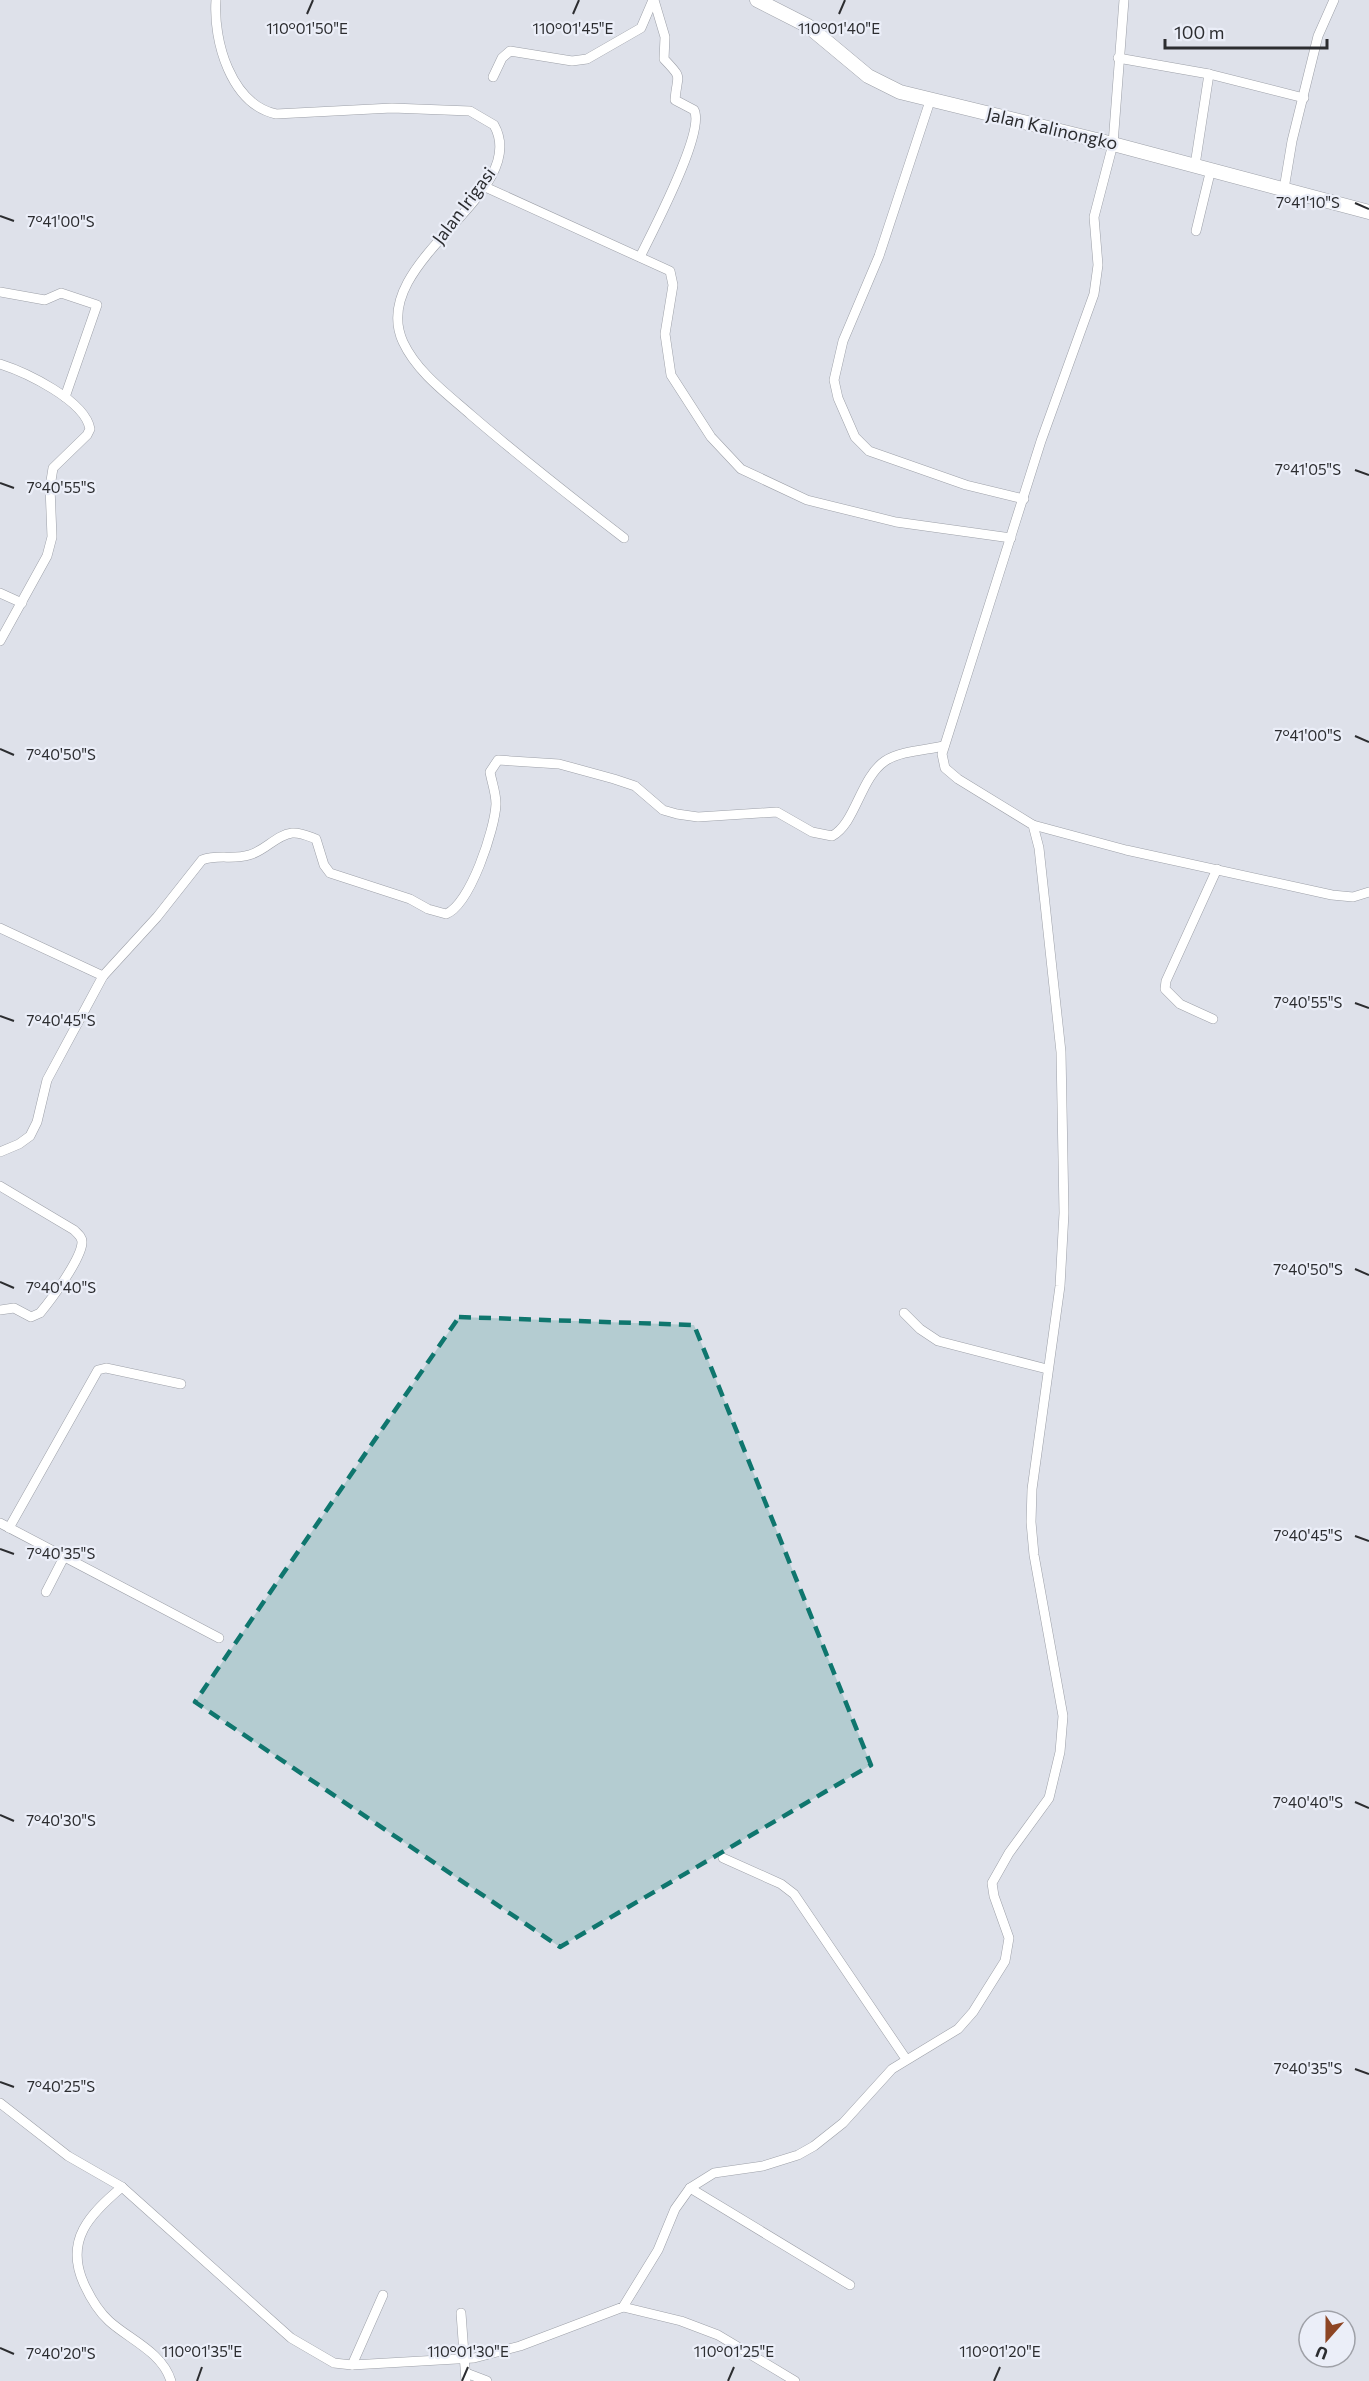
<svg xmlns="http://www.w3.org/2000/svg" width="1369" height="2381" font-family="Commissioner,sans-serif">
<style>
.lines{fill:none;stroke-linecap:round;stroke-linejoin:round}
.street-casing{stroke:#9da0a8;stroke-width:10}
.secondary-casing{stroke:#9da0a8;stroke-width:15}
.street{stroke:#fff;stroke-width:9}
.secondary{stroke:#fff;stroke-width:14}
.marked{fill:#0f766e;fill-opacity:0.2;stroke:#0f766e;stroke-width:4.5;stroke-dasharray:12 8;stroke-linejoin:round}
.ticks{fill:none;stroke:#2c2d30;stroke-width:2}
.labels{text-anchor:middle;stroke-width:4.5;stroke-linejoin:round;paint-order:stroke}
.street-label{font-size:18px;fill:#2c2d30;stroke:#ebeef8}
.ticks-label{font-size:15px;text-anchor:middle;fill:#2c2d30;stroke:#ebeef8;stroke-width:4.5;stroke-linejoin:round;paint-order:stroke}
</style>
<rect width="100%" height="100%" fill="#dee1ea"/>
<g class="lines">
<defs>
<g id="street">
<path d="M216 0C213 41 231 104 276 114L392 108 470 111 494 125C533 194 366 261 403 342 417 372 446 393 471 415 521 458 572 498 624 538"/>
<path d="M1118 58 1209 74 1304 98"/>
<path d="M493 77 502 58 510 51 572 61 587 59 641 28 653 0"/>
<path d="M930 101 879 256 843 341 834 380 838 398 855 437 869 451 966 485 1024 499"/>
<path d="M1195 165 1209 74"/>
<path d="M483 186 670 271 673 285 665 334 671 375 711 437 741 469 807 500 896 522 1011 538"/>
<path d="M1284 189 1292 141 1318 36 1334 0"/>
<path d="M1196 231 1211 169"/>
<path d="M640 257C652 232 706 131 694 110L675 100C677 73 684 80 664 59L665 37 654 0"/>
<path d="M0 292 45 300 61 293 97 305 65 397"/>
<path d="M0 364C25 372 85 400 90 429L87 435 53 468 50 487 52 537 47 556 0 641"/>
<path d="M0 593 22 603"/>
<path d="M1033 825 1126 850 1332 895 1353 897 1369 892"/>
<path d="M0 928 103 976"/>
<path d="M1213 1019 1180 1004 1165 989 1166 981 1217 869"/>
<path d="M0 1152 19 1144 30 1136 37 1122 47 1080 103 976 157 917 202 860C217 854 234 860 249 855 265 851 276 835 292 833 300 832 308 836 316 839L324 865 330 873 410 899 428 909 446 914C470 905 495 829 496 804 496 793 492 783 490 772L498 760 559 764 614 779 635 786 663 810 677 814 698 817 777 812 812 832 832 836C856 823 860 778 885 761 900 751 926 750 944 746"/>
<path d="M0 1186 74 1230C78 1234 82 1237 82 1242 82 1258 51 1300 40 1313L31 1317 14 1308 0 1310"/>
<path d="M904 1313 920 1329 938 1341 1047 1369"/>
<path d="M0 1523 219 1638"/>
<path d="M9 1528 98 1370 106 1368 181 1384"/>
<path d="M46 1592 64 1557"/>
<path d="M723 1858 781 1884 794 1894 906 2059"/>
<path d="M0 2103 68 2156 122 2187 291 2338 334 2363 352 2365 474 2358 520 2346 623 2307 658 2250 675 2209 690 2188 714 2173 763 2166 798 2155 814 2146 843 2123 892 2069 958 2029 973 2012 1005 1961 1009 1938 994 1896 992 1883 1009 1853 1049 1798 1060 1752 1063 1716 1034 1555 1031 1522 1032 1489 1060 1286 1064 1213 1061 1052 1039 848 1033 825 958 779 945 768 942 754 1041 441 1094 294 1098 265 1094 217 1113 144 1124 0"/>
<path d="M122 2187C90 2214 64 2240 84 2284 90 2297 98 2311 109 2321 130 2340 162 2352 171 2381"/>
<path d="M690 2188 850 2285"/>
<path d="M623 2307 681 2321 718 2335 795 2381"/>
<path d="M461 2313 466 2381"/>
<path d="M352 2365 383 2295"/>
<path d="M466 2373 487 2381"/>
</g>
<path id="secondary" d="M757 0 808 26 868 76 900 92 1113 144 1369 212"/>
</defs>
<use href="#street" class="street-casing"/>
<use href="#secondary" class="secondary-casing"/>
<use href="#street" class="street"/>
<use href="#secondary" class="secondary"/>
</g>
<path class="marked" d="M459 1317 694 1325 871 1765 560 1947 195 1702Z"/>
<path class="ticks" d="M307 14 313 0M573 14 579 0M839 14 845 0M1355 203 1369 209M0 216 14 221M1355 470 1369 475M0 483 14 488M1355 736 1369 742M0 749 14 755M1355 1003 1369 1008M0 1016 14 1021M1355 1269 1369 1275M0 1282 14 1288M1355 1536 1369 1541M0 1549 14 1554M1355 1802 1369 1808M0 1815 14 1821M1355 2069 1369 2074M0 2082 14 2087M0 2348 14 2354M197 2381 202 2367M462 2381 468 2367M728 2381 734 2367M994 2381 1000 2367"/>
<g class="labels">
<g class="street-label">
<text transform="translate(1052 129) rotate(13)" y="6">Jalan Kalinongko</text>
<text transform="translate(464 206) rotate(-53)" y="6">Jalan Irigasi</text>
</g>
</g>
<g class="ticks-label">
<text x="307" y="34">110°01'50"E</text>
<text x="573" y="34">110°01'45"E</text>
<text x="839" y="34">110°01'40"E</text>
<text x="1308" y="208">7°41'10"S</text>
<text x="61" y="227">7°41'00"S</text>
<text x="1308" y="475">7°41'05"S</text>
<text x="61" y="493">7°40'55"S</text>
<text x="1308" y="741">7°41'00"S</text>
<text x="61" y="760">7°40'50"S</text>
<text x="1308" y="1008">7°40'55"S</text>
<text x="61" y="1026">7°40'45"S</text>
<text x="1308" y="1275">7°40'50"S</text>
<text x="61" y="1293">7°40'40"S</text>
<text x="1308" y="1541">7°40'45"S</text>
<text x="61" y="1559">7°40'35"S</text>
<text x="1308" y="1808">7°40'40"S</text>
<text x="61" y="1826">7°40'30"S</text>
<text x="1308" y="2074">7°40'35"S</text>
<text x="61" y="2092">7°40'25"S</text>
<text x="202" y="2357">110°01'35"E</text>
<text x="468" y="2357">110°01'30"E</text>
<text x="734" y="2357">110°01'25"E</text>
<text x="1000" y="2357">110°01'20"E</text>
<text x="61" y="2359">7°40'20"S</text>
</g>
<g transform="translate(1327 2339) rotate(201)"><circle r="28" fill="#ebeef8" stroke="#9fa1a8" stroke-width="1.5"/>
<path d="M0-4.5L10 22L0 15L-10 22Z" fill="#8d4524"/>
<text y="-9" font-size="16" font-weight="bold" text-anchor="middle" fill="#2c2d30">U</text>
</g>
<path d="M1165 39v9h162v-9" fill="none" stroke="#2c2d30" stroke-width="3"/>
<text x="1174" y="39" font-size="18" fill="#2c2d30" stroke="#ebeef8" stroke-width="4.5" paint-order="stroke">100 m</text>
</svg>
